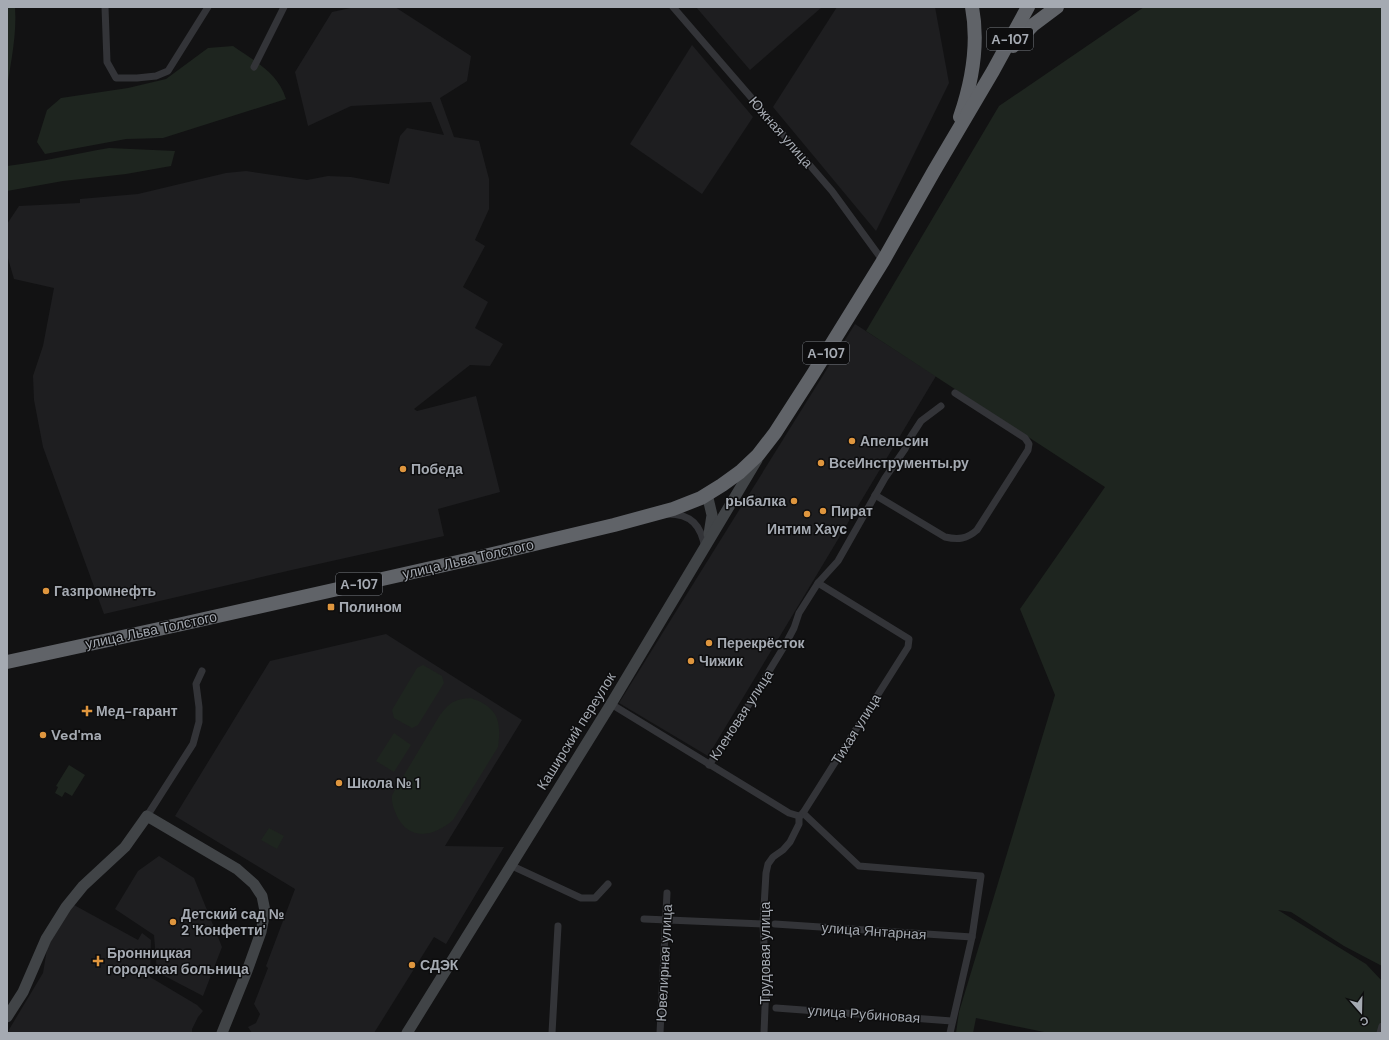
<svg xmlns="http://www.w3.org/2000/svg" width="1389" height="1040" font-family="'DM Sans',sans-serif">
<style>
.built{fill:#1e1e20}
.green{fill:#1e251f}
.lines{fill:none;stroke-linecap:round;stroke-linejoin:round}
.street{stroke:#333438;stroke-width:7}
.secondary{stroke:#414447;stroke-width:11}
.highway{stroke:#606368;stroke-width:14}
.poi-dot{fill:#df963e;stroke:#0d0d0e;stroke-width:1.5}
.labels{text-anchor:middle;stroke-width:3;stroke-linejoin:round;paint-order:stroke}
.shield{fill:#0d0d0e;stroke:#777b81;stroke-width:1}
.shield-label{font-size:13px;font-weight:bold;fill:#a5aab2}
.street-label{font-size:14px;fill:#a5aab2;stroke:#0d0d0e}
.poi-label{font-size:14px;font-weight:bold;fill:#a5aab2;stroke:#0d0d0e;text-anchor:start}
</style>
<rect width="100%" height="100%" fill="#121213"/>
<g class="built">
<path d="M355 7H395L471 56 467 81 440 98 454 137 479 141 489 179V209L475 240 485 246 463 287 488 302 475 328 503 344 490 366 470 365 414 409 417 411 476 396 500 492 438 509 444 536 296 569 104 614 43 447 34 400 33 376 43 346 54 288 14 279 7 255V224L19 206 80 203V199L138 194 226 173 246 171 307 180 328 176 351 177 389 184 400 136 407 128 444 135 431 102 351 106 308 126 295 72 332 12Z"/>
<path d="M696 7H822L750 70Z"/>
<path d="M837 7H935L949 83 876 231 773 107Z"/>
<path d="M692 45 753 117 702 194 630 144Z"/>
<path d="M855 324 936 376 708 756 619 703Z"/>
<path d="M386 634 522 720 445 846 504 847 446 944 434 937 374 1033H252L248 1027 256 1023 260 1014 254 1004 268 968 266 966 295 889 175 816 270 661Z"/>
<path d="M159 856 194 878 222 947 203 996 157 972 154 935 115 909 138 871Z"/>
<path d="M74 905 138 940 142 933 151 940 150 977 197 1005 203 1011 198 1017 192 1029V1033H7L43 973 47 949 59 925Z"/>
</g>
<g class="green">
<path d="M7 7H15C17 34 11 61 7 88Z"/>
<path d="M1144 7H1382V966L1344 946 1291 912 1278 910 1366 964 1382 981V1019L1378 1033H1044V1032L976 1018 973 1033H956L959 1012 1055 695 1020 609 1105 487 866 331 999 106Z"/>
<path d="M233 46C254 61 278 72 286 99L163 138 126 139 45 154 37 142 47 110 61 98 128 88 166 79 208 48Z"/>
<path d="M109 148 175 151 171 166 126 174 63 181 7 191V166C41 162 75 154 109 148Z"/>
<path d="M423 665 442 676 444 683 418 725 412 728 394 718 392 710 417 668Z"/>
<path d="M471 698C497 707 502 720 498 747L453 820C434 837 408 842 396 814 394 809 391 802 392 796 393 792 396 788 398 785L440 715C450 702 455 699 471 698Z"/>
<path d="M394 733 411 745 394 772 376 761Z"/>
<path d="M69 765 85 775 72 796 65 792 62 797 55 793 58 787 56 786Z"/>
<path d="M269 828 284 836 277 849 261 840Z"/>
</g>
<g class="lines">
<g class="street">
<path d="M105 7 107 62 116 78H137L156 76 168 71 208 7"/>
<path d="M673 7 832 191 883 261"/>
<path d="M254 67 284 7"/>
<path d="M875 495 945 537C958 540 967 539 977 530L1028 450 1029 444 1025 438 955 393"/>
<path d="M668 514C691 514 701 525 705 548"/>
<path d="M611 704 789 813 799 816"/>
<path d="M709 765 740 719 785 645 794 628 799 613 818 583 838 561 885 478 905 449 910 438 921 421 941 406"/>
<path d="M803 813 859 866 981 876 972 937 950 1033"/>
<path d="M147 816 193 744 199 722V707L196 684 202 671"/>
<path d="M800 816 803 813 908 647 909 639 818 583"/>
<path d="M510 865 581 898H595L608 884"/>
<path d="M644 919 763 924"/>
<path d="M775 924 972 937"/>
<path d="M776 1008 952 1021"/>
<path d="M552 1033 558 926"/>
<path d="M660 1033 667 893"/>
<path d="M764 1033 766 983 763 924 766 873 768 864 773 857 783 850 790 842 799 824V816"/>
<path d="M1380 1033 1382 1026"/>
</g>
<g class="secondary">
<path d="M707 494 712 515 709 534"/>
<path d="M7 1017 23 992 46 939 66 907 83 886 125 847 147 816 237 869 254 884 262 896 265 911 261 932 247 971 222 1033"/>
<path d="M407 1033 611 704 757 460"/>
</g>
<g class="highway">
<path d="M1013 46 1033 25 1057 7"/>
<path d="M960 117C972 82 979 44 972 7"/>
<path d="M7 662 182 624 480 557 614 525 673 509 701 498 722 485 740 472 758 455 775 433 813 374 883 261 934 171 993 71 1028 7"/>
</g>
</g>
<g class="poi-dot">
<circle cx="852" cy="441" r="4"/>
<circle cx="821" cy="463" r="4"/>
<circle cx="403" cy="469" r="4"/>
<circle cx="794" cy="501" r="4"/>
<circle cx="823" cy="511" r="4"/>
<circle cx="807" cy="514" r="4"/>
<circle cx="46" cy="591" r="4"/>
<rect x="327" y="603" width="8" height="8" rx="2"/>
<circle cx="709" cy="643" r="4"/>
<circle cx="691" cy="661" r="4"/>
<path d="M85 705h4v4h4v4h-4v4h-4v-4h-4v-4h4z"/>
<circle cx="43" cy="735" r="4"/>
<circle cx="339" cy="783" r="4"/>
<circle cx="173" cy="922" r="4"/>
<path d="M96 955h4v4h4v4h-4v4h-4v-4h-4v-4h4z"/>
<circle cx="412" cy="965" r="4"/>
</g>
<g class="labels">
<g class="shield">
<rect x="987" y="28" width="46" height="22" rx="3"/>
<rect x="803" y="342" width="46" height="22" rx="3"/>
<rect x="336" y="573" width="46" height="22" rx="3"/>
</g>
<g class="shield-label">
<text x="1010" y="44">А-107</text>
<text x="826" y="358">А-107</text>
<text x="359" y="589">А-107</text>
</g>
<g class="street-label">
<text transform="translate(781 132) rotate(49)" y="5">Южная улица</text>
<text transform="translate(468 559) rotate(-13)" y="5">улица Льва Толстого</text>
<text transform="translate(151 630) rotate(-12)" y="5">улица Льва Толстого</text>
<text transform="translate(741 715) rotate(-57)" y="5">Кленовая улица</text>
<text transform="translate(856 729) rotate(-58)" y="5">Тихая улица</text>
<text transform="translate(576 731) rotate(-58)" y="5">Каширский переулок</text>
<text transform="translate(874 931) rotate(4)" y="5">улица Янтарная</text>
<text transform="translate(765 953) rotate(-90)" y="5">Трудовая улица</text>
<text transform="translate(664 963) rotate(-87)" y="5">Ювелирная улица</text>
<text transform="translate(864 1014) rotate(4)" y="5">улица Рубиновая</text>
</g>
<g class="poi-label">
<text x="860" y="446">Апельсин</text>
<text x="829" y="468">ВсеИнструменты.ру</text>
<text x="411" y="474">Победа</text>
<text x="786" y="506" text-anchor="end">рыбалка</text>
<text x="831" y="516">Пират</text>
<text x="807" y="534" text-anchor="middle">Интим Хаус</text>
<text x="54" y="596">Газпромнефть</text>
<text x="339" y="612">Полином</text>
<text x="717" y="648">Перекрёсток</text>
<text x="699" y="666">Чижик</text>
<text x="96" y="716">Мед-гарант</text>
<text x="51" y="740">Ved'ma</text>
<text x="347" y="788">Школа № 1</text>
<text x="181" y="919">Детский сад №<tspan x="181" dy="16">2 'Конфетти'</tspan></text>
<text x="107" y="958">Бронницкая<tspan x="107" dy="16">городская больница</tspan></text>
<text x="420" y="970">СДЭК</text>
</g>
</g>
<rect width="1389" height="1040" fill="none" stroke="#a5aab2" stroke-width="16"/>
<g transform="translate(1361 1012) rotate(160)" stroke="#0d0d0e" stroke-width="3" paint-order="stroke">
<path d="M0-3L7 15L0 10L-7 15Z" fill="#a5aab2"/>
<text y="-6" font-size="11" font-weight="bold" text-anchor="middle" fill="#a5aab2">С</text>
</g>
</svg>
